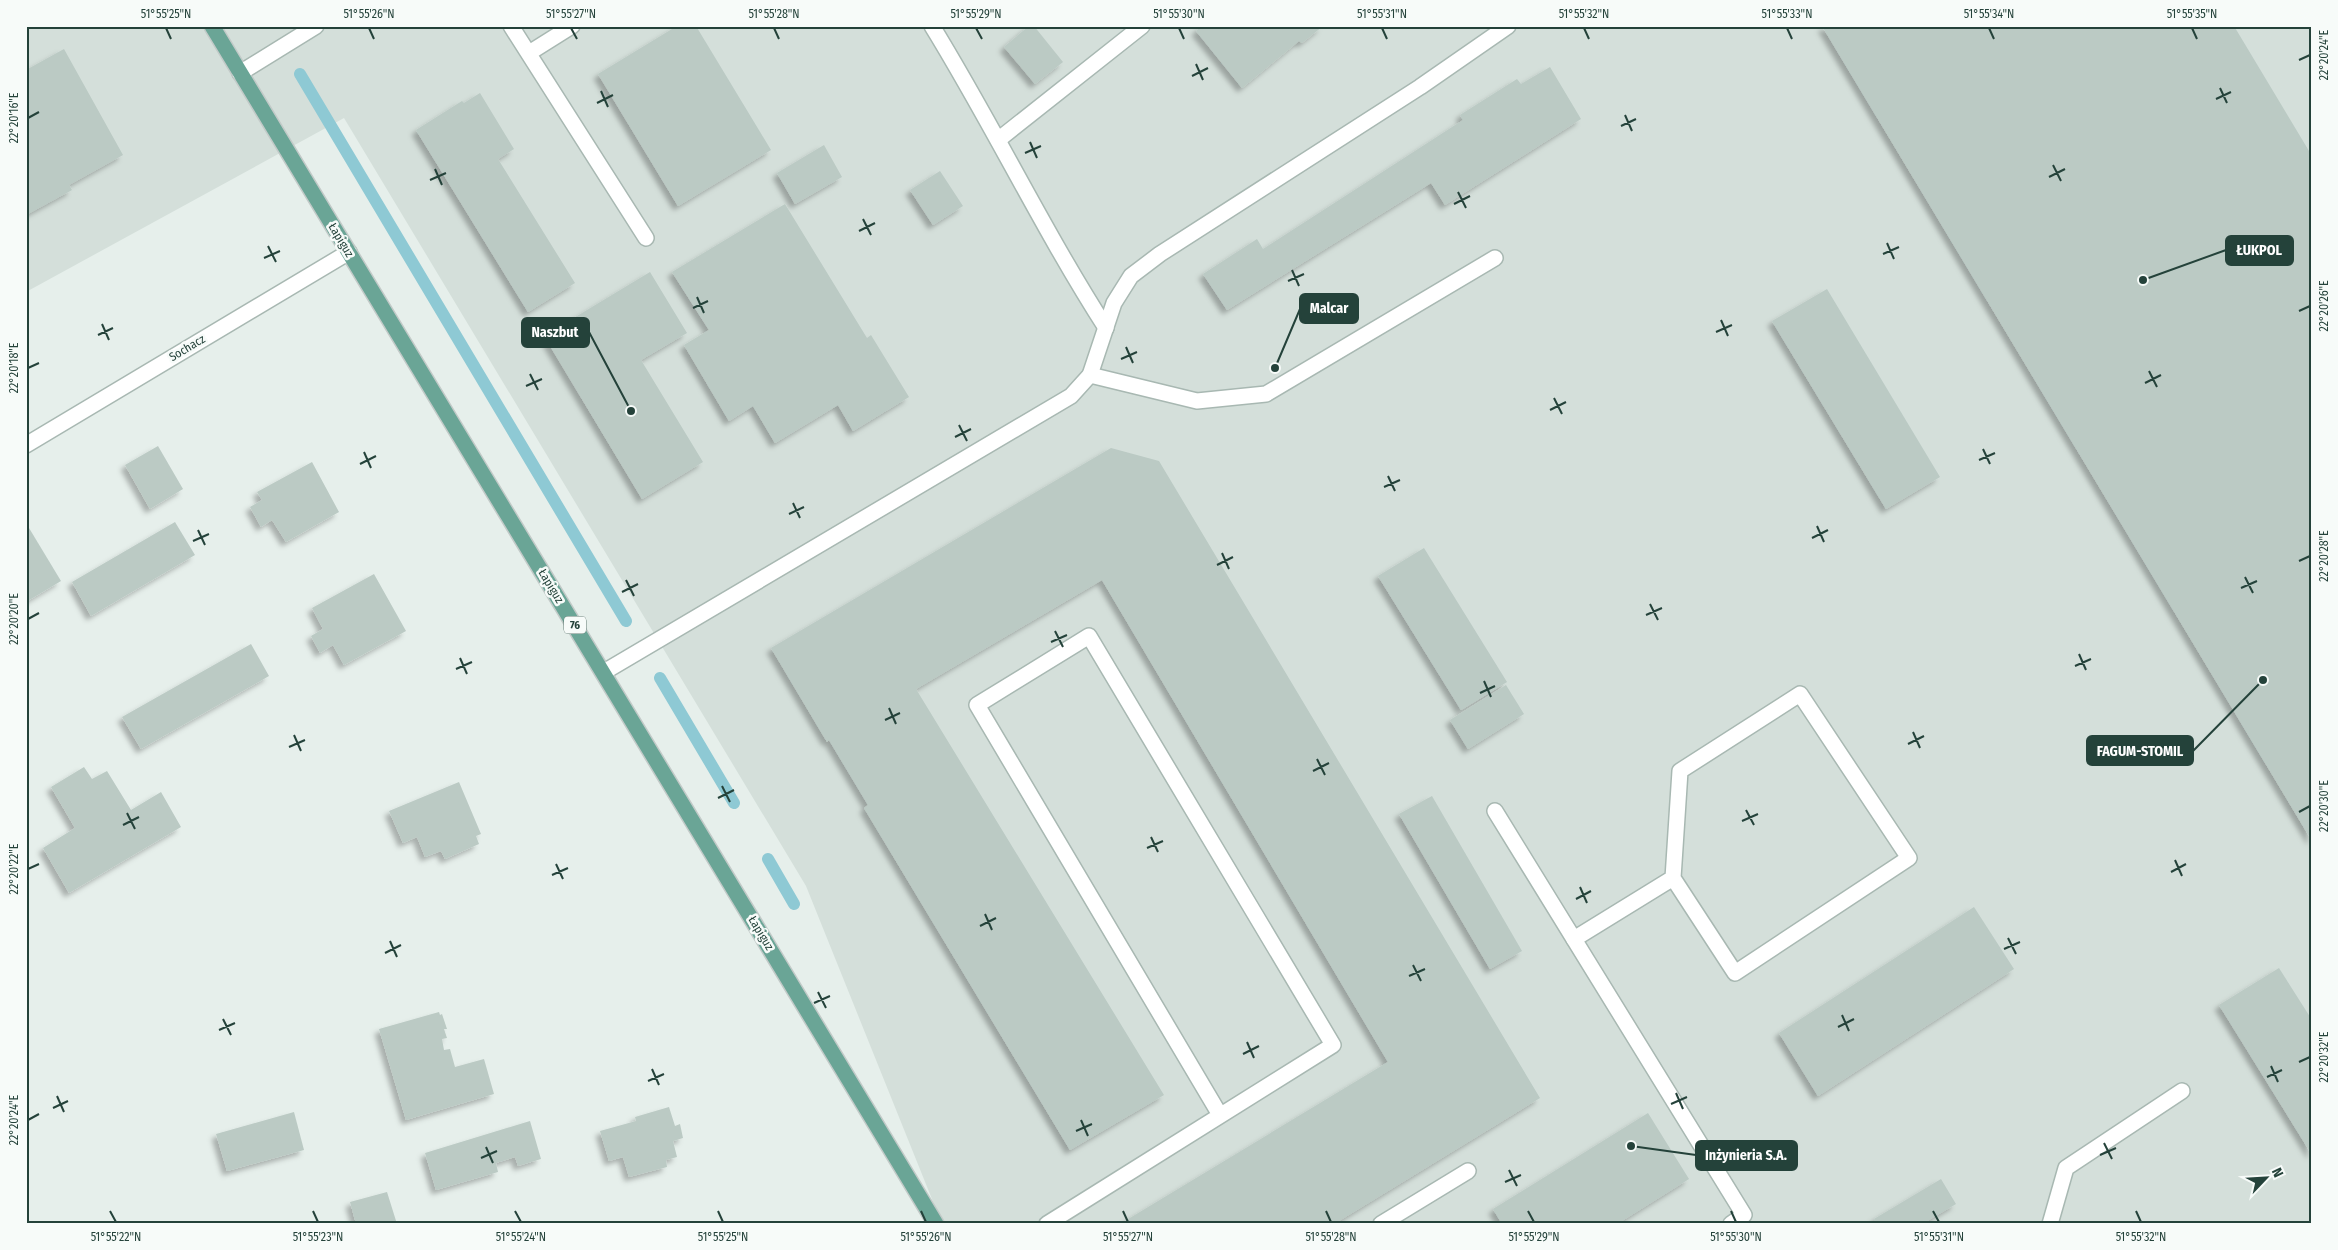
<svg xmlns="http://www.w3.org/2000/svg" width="2338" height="1250" font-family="'Fira Sans Condensed',sans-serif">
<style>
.built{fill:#d4dfda}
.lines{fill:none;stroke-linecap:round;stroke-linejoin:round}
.stream{stroke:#8ec9d4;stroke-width:12}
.building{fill:#bbcac4;filter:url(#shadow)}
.lane-casing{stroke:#a8b8b2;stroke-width:18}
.street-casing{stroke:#a8b8b2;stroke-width:18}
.primary-casing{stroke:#c2cac8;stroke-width:18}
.lane{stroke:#fff;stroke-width:15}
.street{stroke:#fff;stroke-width:15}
.primary{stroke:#6aa596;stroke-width:15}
.ticks{fill:none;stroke:#24423a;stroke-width:2}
.labels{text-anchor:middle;stroke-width:5;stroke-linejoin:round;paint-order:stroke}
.shield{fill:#f7fbf9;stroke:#637a73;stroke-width:1}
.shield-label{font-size:11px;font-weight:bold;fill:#24423a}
.street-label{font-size:12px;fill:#24423a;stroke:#f7fbf9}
.leader{fill:none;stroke:#24423a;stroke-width:2}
.callout-dot{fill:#24423a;stroke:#f7fbf9;stroke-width:2}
.callout{fill:#24423a;stroke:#24423a;stroke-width:2}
.callout-label{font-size:14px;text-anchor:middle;font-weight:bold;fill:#fff}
.neatline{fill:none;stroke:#24423a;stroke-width:2}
.ticks-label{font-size:12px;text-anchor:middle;fill:#24423a}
</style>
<defs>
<filter id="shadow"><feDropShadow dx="-4.5" dy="4.5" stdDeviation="2.5" flood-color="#0004"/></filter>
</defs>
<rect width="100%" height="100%" fill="#e6efeb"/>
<path class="built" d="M26 26H2312V1224H942L806 886 344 118 26 292Z"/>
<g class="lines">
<g class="stream">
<path d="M300 74 626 621"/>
<path d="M660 678 734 803"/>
<path d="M768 859 794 904"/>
</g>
</g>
<g class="building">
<path d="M677 26H696L771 150 678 206 598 74Z"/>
<path d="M1029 26H1034L1063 62 1035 84 1004 47Z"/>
<path d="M1201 26H1323L1302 43 1299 41 1242 88 1196 31Z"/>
<path d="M1822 26H2234L2312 156V841Z"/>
<path d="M64 49 123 155 69 185 72 190 26 215V70Z"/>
<path d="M1550 67 1581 119 1445 205 1431 183 1227 310 1203 274 1257 239 1263 249 1463 120 1460 115 1517 79 1521 84Z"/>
<path d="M480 93 514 149 498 159 575 283 528 312 416 130 462 101 464 103Z"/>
<path d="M824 145 842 177 795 204 777 173Z"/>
<path d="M940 171 963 206 933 225 910 190Z"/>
<path d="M785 204 867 338 871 335 909 397 853 431 838 405 775 443 753 406 729 421 684 345 709 330 672 272Z"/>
<path d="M650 272 687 333 641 360 703 462 642 499 544 336Z"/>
<path d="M1827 289 1940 477 1886 509 1772 321Z"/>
<path d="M158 446 183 489 150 509 125 465Z"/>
<path d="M1111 448 1159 461 1540 1098 1334 1224H1120L1388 1062 1102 580 916 689 1164 1095 1070 1150 864 808 868 805 829 740 827 742 771 648Z"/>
<path d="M312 462 339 512 286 542 272 520 261 527 250 507 262 500 257 492Z"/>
<path d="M175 522 195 555 91 616 72 582Z"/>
<path d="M26 523 61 581 26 602Z"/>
<path d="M1424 548 1507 682 1461 710 1378 576Z"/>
<path d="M374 574 406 631 344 665 333 645 320 653 311 636 323 629 312 608Z"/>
<path d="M251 644 269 676 141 749 122 717Z"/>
<path d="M1506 685 1524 714 1468 749 1450 720Z"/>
<path d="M84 767 92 779 107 771 131 810 161 792 181 827 69 893 43 848 75 828 51 787Z"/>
<path d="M459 782 481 834 476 836 479 844 445 859 441 851 425 857 417 837 403 843 389 811Z"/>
<path d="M1432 796 1522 951 1490 969 1399 814Z"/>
<path d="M1974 907 2014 969 1818 1096 1779 1033Z"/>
<path d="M2279 968 2312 1020V1155L2219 1005Z"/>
<path d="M439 1012 440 1015 442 1014 447 1029H444L447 1038 442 1039 444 1050 450 1049 455 1067 484 1059 494 1094 406 1120 379 1029Z"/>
<path d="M669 1107 675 1126 680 1124 683 1138 673 1141 677 1157 666 1160 667 1167 629 1177 623 1157 609 1161 600 1131 636 1121 635 1117Z"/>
<path d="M294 1112 304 1150 227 1171 216 1134Z"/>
<path d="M1648 1113 1689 1179 1617 1224H1502L1493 1209Z"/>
<path d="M530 1121 541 1159 518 1166 515 1157 496 1163 498 1172 436 1190 425 1153Z"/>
<path d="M1941 1179 1956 1204 1922 1224H1878L1874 1219Z"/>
<path d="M387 1192 397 1224H356L350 1202Z"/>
</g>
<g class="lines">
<defs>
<g id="lane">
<path d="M511 26 646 238"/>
<path d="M932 26C993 125 1043 230 1106 328"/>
<path d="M529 53 572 26"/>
<path d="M240 73 316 26"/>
<path d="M998 140 1142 26"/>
<path d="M1090 375 1197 401 1266 394 1495 258"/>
<path d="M1495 811 1744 1215 1731 1224"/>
<path d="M1574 939 1673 878 1735 973 1909 858 1800 694 1680 771 1673 878"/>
<path d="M1047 1224 1333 1045 1089 636 977 705 1220 1115"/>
<path d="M1381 1224 1468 1171"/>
<path d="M2050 1224 2066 1168 2182 1091"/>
</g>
<g id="street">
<path d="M26 445 349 252"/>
<path d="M604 672 1071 396 1090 375 1114 303 1131 276 1160 254 1420 87 1508 26"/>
</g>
<path id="primary" d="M212 26 936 1224"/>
</defs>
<use href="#lane" class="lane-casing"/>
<use href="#street" class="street-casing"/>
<use href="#primary" class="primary-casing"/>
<use href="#lane" class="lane"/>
<use href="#street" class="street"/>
<use href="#primary" class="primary"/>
</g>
<path class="ticks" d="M166 28 171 39M369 28 374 39M571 28 577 39M774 28 779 39M976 28 982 39M1179 28 1184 39M1382 28 1387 39M1584 28 1589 39M1787 28 1792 39M1989 28 1994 39M2192 28 2197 39M2299 60 2310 55M1196 64 1203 80M1192 76 1208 68M2220 88 2227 103M601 91 608 107M2216 99 2231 92M597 103 613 95M1625 115 1632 131M28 118 39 112M1621 126 1636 119M1030 142 1037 158M1025 153 1041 146M2053 165 2061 181M435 169 442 185M2049 177 2065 169M430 180 446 173M1458 192 1466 208M1454 204 1470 196M863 219 871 235M859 231 875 223M1887 243 1894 259M268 246 276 262M1883 254 1899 247M264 258 280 251M1292 270 1299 286M1288 281 1304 274M697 297 704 313M693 308 708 301M2299 311 2310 306M1721 320 1728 336M102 324 109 340M1716 332 1732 325M98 335 113 328M1126 347 1133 363M1121 359 1137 352M28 368 39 363M2149 371 2157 387M530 374 538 390M2145 383 2161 375M526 386 542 379M1554 398 1562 414M1550 410 1566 402M959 425 967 441M955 437 971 429M1983 449 1990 464M364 452 371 468M1979 460 1995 453M360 464 376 456M1388 476 1395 491M1384 487 1400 480M793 503 800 518M789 514 804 507M1817 526 1824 542M198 530 205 545M1812 538 1828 530M193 541 209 534M1222 553 1229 569M2299 561 2310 556M1217 565 1233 557M2245 577 2253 593M626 580 634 596M2241 588 2257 581M622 592 638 584M1650 604 1658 620M1646 615 1662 608M28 619 39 613M1055 631 1063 647M1051 642 1067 635M2079 654 2086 670M460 658 467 674M2075 666 2091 659M456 669 472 662M1484 681 1491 697M1480 693 1495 686M889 708 896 724M885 720 900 713M1913 732 1920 748M294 735 301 751M1908 744 1924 736M289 747 305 740M1317 759 1325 775M1313 771 1329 763M722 786 730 802M718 798 734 790M1746 810 1754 825M2299 812 2310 806M127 813 135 829M1742 821 1758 814M123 825 139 817M1151 837 1158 852M1147 848 1163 841M2175 860 2182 876M556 864 563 879M28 869 39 864M2171 872 2186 864M552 875 568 868M1580 887 1587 903M1576 899 1591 891M985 914 992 930M980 926 996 918M2008 938 2016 954M390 941 397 957M2004 949 2020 942M385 953 401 945M1413 965 1421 981M1409 976 1425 969M818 992 826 1008M814 1003 830 996M1842 1015 1849 1031M223 1019 231 1035M1838 1027 1854 1019M219 1030 235 1023M1247 1042 1254 1058M1243 1054 1259 1046M2299 1062 2310 1057M2271 1066 2278 1082M652 1069 659 1085M2267 1077 2282 1070M648 1081 664 1074M1676 1093 1683 1109M57 1096 64 1112M1671 1104 1687 1097M53 1108 68 1101M28 1120 39 1114M1081 1120 1088 1136M1076 1131 1092 1124M2104 1143 2112 1159M486 1147 493 1163M2100 1155 2116 1148M481 1158 497 1151M1509 1170 1517 1186M1505 1182 1521 1175M110 1211 116 1222M313 1211 318 1222M515 1211 521 1222M718 1211 723 1222M921 1211 926 1222M1123 1211 1128 1222M1326 1211 1331 1222M1528 1211 1534 1222M1731 1211 1736 1222M1933 1211 1939 1222M2136 1211 2141 1222"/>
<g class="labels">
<rect class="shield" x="564" y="616.5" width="22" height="17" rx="4"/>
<g class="shield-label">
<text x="575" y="629">76</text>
</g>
<g class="street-label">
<text transform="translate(341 240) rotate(59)" y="4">Łapiguz</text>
<text transform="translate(187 348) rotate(-31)" y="4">Sochacz</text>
<text transform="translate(551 586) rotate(59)" y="4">Łapiguz</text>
<text transform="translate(761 933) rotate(59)" y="4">Łapiguz</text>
</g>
</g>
<path class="leader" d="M2143 280L2226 250M1275 368L1300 309M631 411L589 332M2263 680L2193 751M1631 1146L1696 1155"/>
<g class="callout-dot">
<circle cx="2143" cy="280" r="5"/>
<circle cx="1275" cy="368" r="5"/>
<circle cx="631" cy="411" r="5"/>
<circle cx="2263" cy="680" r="5"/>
<circle cx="1631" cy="1146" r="5"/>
</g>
<g class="callout">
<rect x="2226" y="236" width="67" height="29" rx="5"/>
<rect x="1300" y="294" width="58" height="29" rx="5"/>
<rect x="522" y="318" width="67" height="29" rx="5"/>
<rect x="2087" y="736" width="106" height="29" rx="5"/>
<rect x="1696" y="1141" width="101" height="29" rx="5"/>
</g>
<g class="callout-label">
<text x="2259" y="255">ŁUKPOL</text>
<text x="1329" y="313">Malcar</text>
<text x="555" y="337">Naszbut</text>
<text x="2140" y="756">FAGUM-STOMIL</text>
<text x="1746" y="1160">Inżynieria S.A.</text>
</g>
<rect width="2338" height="1250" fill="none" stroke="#f7fbf9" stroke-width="55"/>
<g transform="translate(2266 1178) rotate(65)" stroke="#f7fbf9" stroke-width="4" paint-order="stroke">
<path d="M0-4L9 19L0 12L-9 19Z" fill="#24423a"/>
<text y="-8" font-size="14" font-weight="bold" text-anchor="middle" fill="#24423a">N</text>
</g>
<rect x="28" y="28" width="2282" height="1194" class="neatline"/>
<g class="ticks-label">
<text x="166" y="18">51°55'25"N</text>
<text x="369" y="18">51°55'26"N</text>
<text x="571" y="18">51°55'27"N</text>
<text x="774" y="18">51°55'28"N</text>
<text x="976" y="18">51°55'29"N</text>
<text x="1179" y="18">51°55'30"N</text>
<text x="1382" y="18">51°55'31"N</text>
<text x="1584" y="18">51°55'32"N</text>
<text x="1787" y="18">51°55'33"N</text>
<text x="1989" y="18">51°55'34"N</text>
<text x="2192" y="18">51°55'35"N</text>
<text transform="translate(2324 55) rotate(-90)" y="4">22°20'24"E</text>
<text transform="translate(14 118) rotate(-90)" y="4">22°20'16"E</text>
<text transform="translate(2324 306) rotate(-90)" y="4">22°20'26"E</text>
<text transform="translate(14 368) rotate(-90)" y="4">22°20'18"E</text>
<text transform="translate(2324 556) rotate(-90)" y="4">22°20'28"E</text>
<text transform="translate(14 619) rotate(-90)" y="4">22°20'20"E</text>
<text transform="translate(2324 806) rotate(-90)" y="4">22°20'30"E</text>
<text transform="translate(14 869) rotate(-90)" y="4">22°20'22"E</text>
<text transform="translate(2324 1057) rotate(-90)" y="4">22°20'32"E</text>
<text transform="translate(14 1120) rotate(-90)" y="4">22°20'24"E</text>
<text x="116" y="1241">51°55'22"N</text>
<text x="318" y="1241">51°55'23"N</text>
<text x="521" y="1241">51°55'24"N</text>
<text x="723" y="1241">51°55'25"N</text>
<text x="926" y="1241">51°55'26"N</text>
<text x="1128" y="1241">51°55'27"N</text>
<text x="1331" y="1241">51°55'28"N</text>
<text x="1534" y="1241">51°55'29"N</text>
<text x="1736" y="1241">51°55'30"N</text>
<text x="1939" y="1241">51°55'31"N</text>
<text x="2141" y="1241">51°55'32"N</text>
</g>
</svg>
